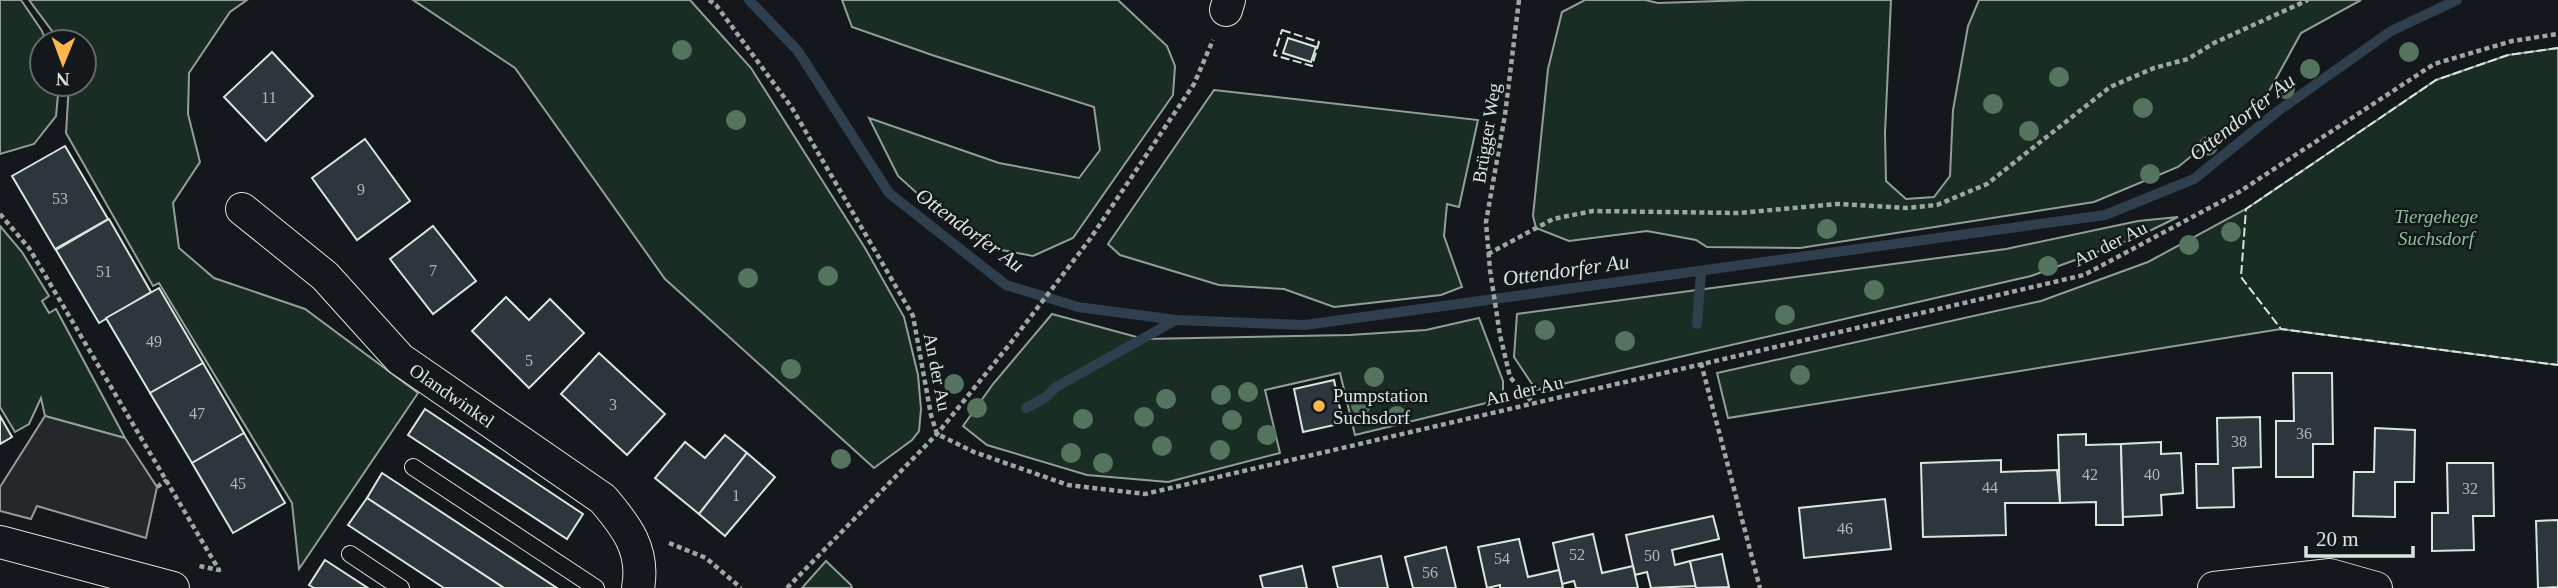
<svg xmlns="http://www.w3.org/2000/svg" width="2558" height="588" font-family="'Times New Roman',serif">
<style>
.green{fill:#1a2d24;stroke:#939e99;stroke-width:2}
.parking{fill:#24282b;stroke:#939e99;stroke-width:2}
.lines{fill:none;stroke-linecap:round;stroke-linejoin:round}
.stream{stroke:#2f3f4d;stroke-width:10}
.building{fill:#2c363c;stroke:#d8e6dc;stroke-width:2}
.service-casing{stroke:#d8e6dc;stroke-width:18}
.minor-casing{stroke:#d8e6dc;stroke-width:34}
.path{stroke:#9da8a2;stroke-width:4.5;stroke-dasharray:5 3.5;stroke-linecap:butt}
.service{stroke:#14181c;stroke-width:16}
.minor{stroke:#14181c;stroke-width:32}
.fence{stroke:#d8e6dc;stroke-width:2;stroke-dasharray:9 3.5;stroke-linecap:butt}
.tree{fill:#55745f}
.poi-dot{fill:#ffb74d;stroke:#14181c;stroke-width:2.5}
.labels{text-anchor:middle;stroke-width:5;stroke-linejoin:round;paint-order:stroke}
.number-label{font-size:16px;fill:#adbab4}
.street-label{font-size:19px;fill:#d8e6dc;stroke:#14181c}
.park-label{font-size:19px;font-style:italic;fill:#8ac095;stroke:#14181c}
.poi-label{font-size:19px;fill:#d8e6dc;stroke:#14181c;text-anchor:start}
.water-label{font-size:21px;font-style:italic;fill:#d8e6dc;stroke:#14181c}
</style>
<rect width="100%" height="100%" fill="#14181c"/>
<g class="green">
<path d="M0 0H21L42 31 46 42H42V84H59L56 116 34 144 0 154Z"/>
<path d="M29 0H247L230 12 189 73 188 114 200 162 173 203 179 248 214 278 305 309 418 393 299 569 292 503 159 283 153 286 66 133 69 84H84V42H56L52 31Z"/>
<path d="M413 0H690L751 68 865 248 904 317 918 375 921 409 919 431 912 440 874 468 665 279 515 68Z"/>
<path d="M842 0H1118L1167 46 1175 66 1173 95 1073 238 1033 256 991 248 940 214 898 176 869 118 999 163 1079 178 1100 150 1094 107 932 55 852 27Z"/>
<path d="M1585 0H1645L1658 3 1750 0H1891L1885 133 1886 181 1906 199 1934 197 1950 176 1953 110 1968 26 1979 0H2361L2301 33 2267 95 2178 167 2094 202 1800 248 1707 247 1696 240 1647 231 1569 241 1536 228 1533 216 1548 69 1562 12Z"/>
<path d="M2558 48V365L2281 329 1728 418 1717 373 2041 301 2148 262 2246 209 2436 80 2508 55Z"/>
<path d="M1214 90 1478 120 1459 207 1447 204 1444 236 1462 287 1441 295 1334 307 1284 289 1219 285 1120 255 1108 244Z"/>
<path d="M2178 217 2133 239 2031 276 1536 390 1514 357 1517 314 2006 249 2138 221Z"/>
<path d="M0 226 22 252 49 296 42 301 49 313 56 309 125 438 45 416 41 398 29 424 15 432 0 407Z"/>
<path d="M1052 314 1144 339 1349 335 1426 330 1479 318 1503 381V399L1355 435 1340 373 1265 390 1280 453 1168 482 1087 475 987 445 963 426 993 384Z"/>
<path d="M826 561 851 585 852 588H802Z"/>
</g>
<path class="parking" d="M45 416 125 438 157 487 146 538 37 506 31 519 0 511V487Z"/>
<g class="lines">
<g class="stream">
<path d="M749 0 798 51 889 193 1006 285 1078 307 1176 320 1305 325 2105 215 2194 179 2278 111 2391 31 2457 0"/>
<path d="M1697 324 1701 272"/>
<path d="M1026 408 1046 397 1056 387 1176 320"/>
</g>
</g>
<g class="building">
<path d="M1288 38 1316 47 1311 62 1283 53Z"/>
<path d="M272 52 313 96 266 141 224 97Z"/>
<path d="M365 139 410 201 357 240 312 178Z"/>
<path d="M65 146 108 219 55 249 12 176Z"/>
<path d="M109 219 151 292 99 323 56 250Z"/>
<path d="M433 226 476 281 433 314 390 259Z"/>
<path d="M159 288 203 363 150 393 106 318Z"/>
<path d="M506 297 529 320 550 299 584 333 529 388 472 331Z"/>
<path d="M599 353 665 414 627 455 561 394Z"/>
<path d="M203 363 244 433 192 463 150 393Z"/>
<path d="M2293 373H2332L2333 444H2313V477H2276V421H2294Z"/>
<path d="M1334 380 1343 423 1303 432 1294 389Z"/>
<path d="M425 409 583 514 567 539 408 435Z"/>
<path d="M0 416 12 437 0 444Z"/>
<path d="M2260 417 2261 467 2233 468 2234 507 2197 508 2196 464H2218L2217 418Z"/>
<path d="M2375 428 2415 430 2414 482H2395V517L2353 516 2354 472H2374Z"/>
<path d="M244 433 285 503 233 533 192 463Z"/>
<path d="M2086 434V445L2121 444 2123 525H2096V502L2060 503 2058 435Z"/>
<path d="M725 435 747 453 699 514 655 478 685 442 705 458Z"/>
<path d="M2161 442V454L2181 453 2183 493 2161 495 2162 515 2123 517 2121 444Z"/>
<path d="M747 453 775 477 725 536 699 514Z"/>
<path d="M2001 460V472L2057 470 2060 503H2005L2006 535 1923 537 1921 463Z"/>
<path d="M2447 463H2493L2494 516H2473L2474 550 2432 551V513H2448Z"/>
<path d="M382 473 557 588H504L367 498Z"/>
<path d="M367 498 504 588H444L348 525Z"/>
<path d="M1885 499 1891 549 1804 558 1799 508Z"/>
<path d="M1713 516 1719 539 1672 550 1675 565 1690 561 1696 586 1651 588 1647 572 1635 575 1626 535Z"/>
<path d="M2558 520V587L2538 588 2536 521Z"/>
<path d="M1593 534 1602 573 1633 566 1638 588H1576L1574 581 1562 584 1553 543Z"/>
<path d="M1519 539 1528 577 1559 570 1563 588H1500V585L1487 588 1478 547Z"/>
<path d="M1446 547 1456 588H1413L1405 557Z"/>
<path d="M1722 554 1729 587 1696 588 1690 561Z"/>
<path d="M1381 556 1388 588H1338L1333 567Z"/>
<path d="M325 560 368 588H314L309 585Z"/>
<path d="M1302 566 1307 588H1263L1260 576Z"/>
</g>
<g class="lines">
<defs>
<g id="service">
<path d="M413 467 596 588"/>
<path d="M350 554 401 588"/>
</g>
<g id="minor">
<path d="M1226 10 1229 0"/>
<path id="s1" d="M242 209 325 276 400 359 603 499C626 526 645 550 638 588"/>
<path d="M0 542 173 588"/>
<path d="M2214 588 2330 575 2376 588"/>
</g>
</defs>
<use href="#service" class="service-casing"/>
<use href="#minor" class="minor-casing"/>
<g class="path">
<path d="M709 0 716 5 792 108 913 316 931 415 937 434 974 452 1068 485 1145 494 2084 275 2239 192 2434 64 2512 41 2558 34"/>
<path d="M1519 0 1505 115 1486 222 1490 270 1500 335 1510 377 1533 403"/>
<path d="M0 214 29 248 219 570 199 566"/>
<path d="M1488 254 1553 219 1593 211 1738 213 1838 204 1906 208 1937 205 1987 184 2110 87 2154 68 2188 59 2214 43 2308 0"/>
<path d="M1701 363 1760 588"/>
<path d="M157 487 167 480"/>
<path d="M669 543 706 558 741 588"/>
<path d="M787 588 937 434 1009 345 1090 239 1194 84 1213 40"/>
</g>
<use href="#service" class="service"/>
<use href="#minor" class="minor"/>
<g class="fence">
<path d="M1282 30 1319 42 1312 66 1274 55Z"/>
<path d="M2558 48 2508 55 2436 80 2246 209 2241 277 2281 329 2558 365"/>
</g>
</g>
<g class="tree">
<circle cx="682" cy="50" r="10"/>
<circle cx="2409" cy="52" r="10"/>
<circle cx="2310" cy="69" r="10"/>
<circle cx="2059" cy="77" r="10"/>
<circle cx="2285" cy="89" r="10"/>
<circle cx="1993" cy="104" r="10"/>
<circle cx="2143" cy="108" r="10"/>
<circle cx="736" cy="120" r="10"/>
<circle cx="2029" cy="131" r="10"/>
<circle cx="2208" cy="146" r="10"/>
<circle cx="2150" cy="174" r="10"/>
<circle cx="1827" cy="229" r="10"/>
<circle cx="2231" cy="232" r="10"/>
<circle cx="2189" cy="245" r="10"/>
<circle cx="2048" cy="266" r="10"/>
<circle cx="828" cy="276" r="10"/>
<circle cx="748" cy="278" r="10"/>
<circle cx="1874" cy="290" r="10"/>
<circle cx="1785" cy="315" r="10"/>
<circle cx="1545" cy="330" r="10"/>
<circle cx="1625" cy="341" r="10"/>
<circle cx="791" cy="369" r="10"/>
<circle cx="1800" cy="375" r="10"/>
<circle cx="1374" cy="377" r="10"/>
<circle cx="954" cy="384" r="10"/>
<circle cx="1248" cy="392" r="10"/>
<circle cx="1221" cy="395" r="10"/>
<circle cx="1166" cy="399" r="10"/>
<circle cx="1361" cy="405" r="10"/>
<circle cx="977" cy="408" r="10"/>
<circle cx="1397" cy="416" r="10"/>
<circle cx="1144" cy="417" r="10"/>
<circle cx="1083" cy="419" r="10"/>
<circle cx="1232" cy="420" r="10"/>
<circle cx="1267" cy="435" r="10"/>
<circle cx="1162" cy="446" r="10"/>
<circle cx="1220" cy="450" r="10"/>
<circle cx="1071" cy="453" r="10"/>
<circle cx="841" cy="459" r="10"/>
<circle cx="1103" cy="463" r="10"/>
</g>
<circle class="poi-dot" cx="1319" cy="406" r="7"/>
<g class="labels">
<g class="number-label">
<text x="269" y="103">11</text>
<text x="361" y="195">9</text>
<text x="60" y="204">53</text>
<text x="433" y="276">7</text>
<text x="104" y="277">51</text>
<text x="154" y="347">49</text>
<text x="529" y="366">5</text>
<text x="613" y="410">3</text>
<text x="197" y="419">47</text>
<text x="2304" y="439">36</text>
<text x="2239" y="447">38</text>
<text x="2090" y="480">42</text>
<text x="2152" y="480">40</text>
<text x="238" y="489">45</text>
<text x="1990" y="493">44</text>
<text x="2470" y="494">32</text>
<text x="736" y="501">1</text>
<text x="1845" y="534">46</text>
<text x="1577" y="560">52</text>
<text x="1652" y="561">50</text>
<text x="1502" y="564">54</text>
<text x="1430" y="578">56</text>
</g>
<g class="street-label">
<text transform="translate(1486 133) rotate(-81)" y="7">Brügger Weg</text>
<text transform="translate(2110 243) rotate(-26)" y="7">An der Au</text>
<text transform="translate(938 372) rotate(79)" y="7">An der Au</text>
<text transform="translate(1524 390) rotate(-13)" y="7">An der Au</text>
<text dy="7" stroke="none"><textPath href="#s1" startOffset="282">Olandwinkel</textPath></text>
</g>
<g class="park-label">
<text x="2436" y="223">Tiergehege<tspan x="2436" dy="22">Suchsdorf</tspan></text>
</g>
<g class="poi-label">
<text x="1333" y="402">Pumpstation<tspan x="1333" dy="22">Suchsdorf</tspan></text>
</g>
<g class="water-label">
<text transform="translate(2242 117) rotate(-38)" y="7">Ottendorfer Au</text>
<text transform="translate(970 230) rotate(36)" y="7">Ottendorfer Au</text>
<text transform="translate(1566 270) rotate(-8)" y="7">Ottendorfer Au</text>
</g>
</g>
<g transform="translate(63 63) rotate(181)"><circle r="33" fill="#14181c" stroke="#626a69" stroke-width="2"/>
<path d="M0-5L12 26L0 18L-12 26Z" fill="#ffb74d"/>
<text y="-10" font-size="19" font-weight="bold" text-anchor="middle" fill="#d8e6dc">N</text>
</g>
<path d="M2306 546v10h107v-10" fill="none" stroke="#d8e6dc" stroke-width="3.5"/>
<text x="2316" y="546" font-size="21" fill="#d8e6dc" stroke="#14181c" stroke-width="5" paint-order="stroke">20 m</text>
</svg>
